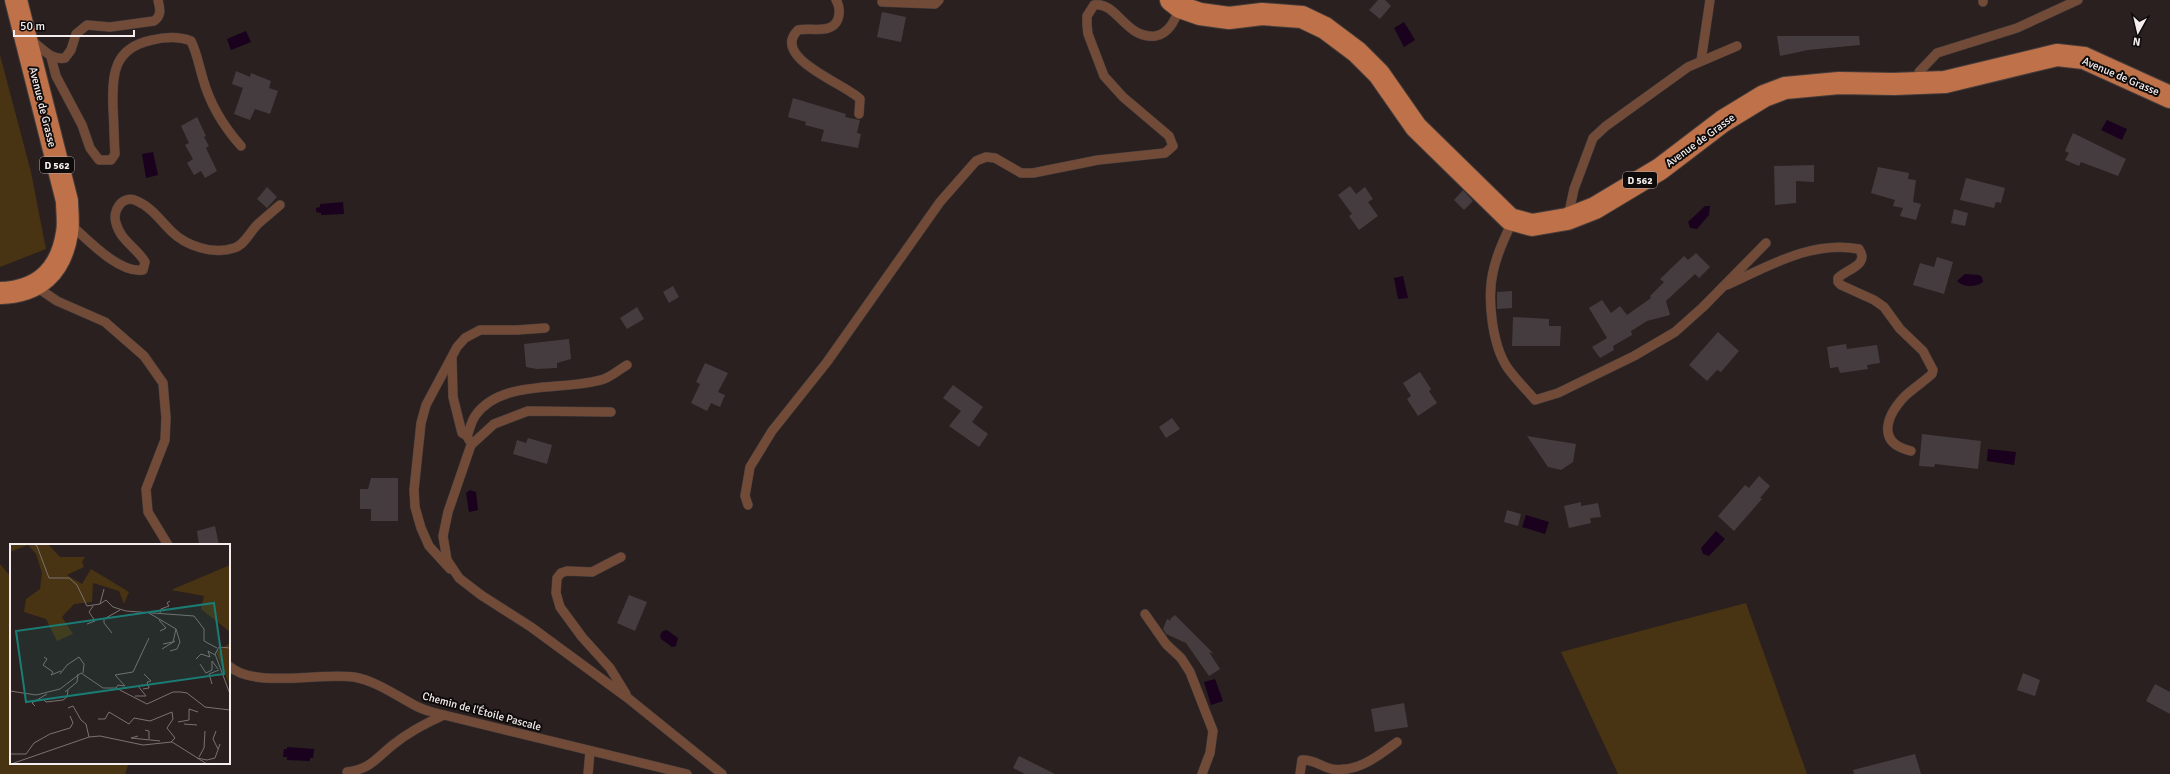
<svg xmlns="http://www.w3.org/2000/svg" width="2170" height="774" font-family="Signika,sans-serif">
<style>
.green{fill:#483313}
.water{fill:#1a011e}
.building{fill:#453c3f}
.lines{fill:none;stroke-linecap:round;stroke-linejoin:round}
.service-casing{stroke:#463d3c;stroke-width:10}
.primary-casing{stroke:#463d3c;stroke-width:24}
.service{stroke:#714b38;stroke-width:9}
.primary{stroke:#bf7249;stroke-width:22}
.labels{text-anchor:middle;stroke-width:4;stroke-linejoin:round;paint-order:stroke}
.shield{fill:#0f0b0a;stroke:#b0aaaa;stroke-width:1}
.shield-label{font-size:10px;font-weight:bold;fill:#f5eeee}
.street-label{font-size:11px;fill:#f5eeee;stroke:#0f0b0a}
.inset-road{fill:none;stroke:#7b7272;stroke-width:1}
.view{fill:#1a7c74;fill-opacity:0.15;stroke:#1a7c74;stroke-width:2}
.inset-edge{fill:none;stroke:#f5eeee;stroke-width:2}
</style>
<rect width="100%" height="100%" fill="#29201f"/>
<g class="green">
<path d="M0 55 31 172 46 249 0 267Z"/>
<path d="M0 564 11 577V763H129L125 774H0Z"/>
<path d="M1746 603 1807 774H1618L1561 652Z"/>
</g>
<g class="water">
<path d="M1404 22 1415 40 1404 47 1394 28Z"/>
<path d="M246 31 251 42 231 50 227 39Z"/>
<path d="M2107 120 2127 129 2122 140 2101 130Z"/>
<path d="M153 152 158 175 146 178 142 154Z"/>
<path d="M343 202 344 214 321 215V213L316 212V208L320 207V204Z"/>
<path d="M1705 206H1710L1709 215 1697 229 1690 228 1688 222Z"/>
<path d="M1965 274 1979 275 1982 277 1983 282C1975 288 1963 287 1957 281Z"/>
<path d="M1403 276 1408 298 1398 299 1394 278Z"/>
<path d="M1988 449 2016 452 2014 465 1987 461Z"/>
<path d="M470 490 476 492 478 510 469 512 466 493Z"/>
<path d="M1526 515 1549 522 1545 534 1522 527Z"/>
<path d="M1716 531 1725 539 1709 556 1703 554 1701 548Z"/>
<path d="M667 630 678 638 676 646 672 647 661 639 660 635 663 631Z"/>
<path d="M1215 679 1223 701 1211 705 1204 682Z"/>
<path d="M287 747 314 749 313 758H310V761L287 760V757H283L284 749H287Z"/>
</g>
<g class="building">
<path d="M1378 0H1385L1391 6 1380 19 1369 10Z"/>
<path d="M882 12 906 17 901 42 877 37Z"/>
<path d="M1777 36H1859L1860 45 1808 50 1780 56Z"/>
<path d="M236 71 250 77 251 73 271 81 269 88 278 91 270 114 255 109 250 120 234 114 243 88 232 84Z"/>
<path d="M793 98 846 114 845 117 860 120 857 133 861 134 858 148 821 141 824 130 805 125 806 122 788 117Z"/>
<path d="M197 117 206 136 204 137 209 146 206 148 217 171 205 178 201 171 194 175 187 163 193 159 185 145 189 143 181 126Z"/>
<path d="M2073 133 2126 159 2118 176 2081 162 2079 166 2065 160 2069 153 2065 151Z"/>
<path d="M1814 165V182L1796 181V203L1775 205 1774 166Z"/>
<path d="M1878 167 1909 173 1908 179 1916 180 1913 202 1921 204 1916 220 1900 216 1903 208 1893 206 1895 200 1871 193Z"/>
<path d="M1966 178 2005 188 2001 203 1996 202 1994 208 1960 200Z"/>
<path d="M1350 186 1356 194 1365 187 1373 199 1368 202 1378 216 1359 230 1349 216 1352 214 1338 195Z"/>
<path d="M267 187 277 197 267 208 257 199Z"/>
<path d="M1463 190 1473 201 1464 210 1454 200Z"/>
<path d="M1954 209 1968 213 1965 226 1951 223Z"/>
<path d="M1696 253 1710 267 1699 278 1695 274 1666 301 1670 315 1647 321 1631 331 1632 335 1613 346 1614 350 1600 358 1592 347 1607 338 1589 308 1602 300 1611 313 1620 306 1627 315 1651 298 1650 296 1664 282 1660 279 1684 256 1688 260Z"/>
<path d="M1937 257 1953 262 1944 294 1913 285 1920 263 1934 267Z"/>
<path d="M673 286 679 297 669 303 663 292Z"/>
<path d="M1512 291V308L1497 309V292Z"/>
<path d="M637 307 644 319 627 329 620 318Z"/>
<path d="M1513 317 1549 319V326H1561L1560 346H1512Z"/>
<path d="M1718 332 1739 351 1721 372 1717 370 1707 381 1689 365Z"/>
<path d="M569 339 571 359 557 363V368L537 369 526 367 524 344Z"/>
<path d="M1846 344 1847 349 1877 345 1880 363 1867 365 1868 369 1840 373 1838 367 1830 368 1827 347Z"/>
<path d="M705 363 728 373 718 392 725 395 720 407 711 403 707 411 691 403 700 384 696 382Z"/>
<path d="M1420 372 1431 389 1429 391 1437 403 1418 416 1407 399 1411 396 1403 383Z"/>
<path d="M953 385 983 407 972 422 988 434 979 447 949 426 961 411 943 398Z"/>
<path d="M1172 418 1180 429 1166 438 1159 427Z"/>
<path d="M1922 434 1981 441 1978 469 1935 464 1934 467 1919 466Z"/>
<path d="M1527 436 1576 444 1573 462 1561 470 1548 467Z"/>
<path d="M528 438 552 445 547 464 513 454 517 440 526 443Z"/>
<path d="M1759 476 1770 486 1760 498 1762 499 1734 531 1718 516 1745 485 1749 488Z"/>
<path d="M371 478H398V521H371V509H360V489H368Z"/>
<path d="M1581 502V506L1598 503 1601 517 1590 518 1591 523 1569 528 1564 506Z"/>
<path d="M1507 510 1521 514 1518 526 1504 522Z"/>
<path d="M215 526 219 545H199L197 531Z"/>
<path d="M629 595 647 602 635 631 617 623Z"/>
<path d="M1175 615 1214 654 1209 652 1220 669 1209 676 1186 643 1166 634 1163 629 1167 619 1171 621 1170 619Z"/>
<path d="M2023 673 2040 680 2035 696 2017 690Z"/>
<path d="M2155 684 2170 692V714L2146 701Z"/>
<path d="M1404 703 1408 727 1375 732 1371 709Z"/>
<path d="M1915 754 1921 774H1854L1853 770Z"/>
<path d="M1019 756 1055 774H1025L1013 768Z"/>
</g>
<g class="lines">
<defs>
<g id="service">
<path d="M836 0C840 6 840 12 838 19 832 35 811 27 798 30 770 58 846 84 860 99L859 114"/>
<path d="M882 2 935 4 939 0"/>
<path d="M1983 2V0"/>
<path d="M28 38C41 46 50 61 65 58L71 50 76 34 87 25 110 27 154 21C162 15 160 9 158 0"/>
<path d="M51 57 56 76 82 125 90 148 99 160H111L115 154C114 139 114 124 113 108 112 75 113 48 152 40 165 37 178 36 191 41 197 53 199 66 203 79 210 104 224 127 241 146"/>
<path d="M1701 61 1710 0"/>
<path d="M1915 83 1919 72 1937 53 2017 28 2078 0"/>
<path d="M1568 217 1574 189 1593 138 1606 126 1688 67 1737 46"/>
<path d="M1513 220C1505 237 1497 253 1493 272 1487 298 1492 344 1507 367 1515 379 1526 389 1535 400L1558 393 1634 356 1675 332 1703 307 1766 243"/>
<path d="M70 224C87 239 119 274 143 270L145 262C137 248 120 240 116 223 112 211 122 194 137 201 151 207 161 221 171 231 186 246 213 255 234 248 245 245 250 231 259 223 266 217 273 211 280 205"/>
<path d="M1727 285C1769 266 1812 240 1859 249 1870 265 1847 269 1838 278V282L1841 285 1874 300 1884 307 1900 329 1923 351 1933 370 1932 374C1923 382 1914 388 1905 396 1886 416 1876 443 1911 451"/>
<path d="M35 286 57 301 105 322 144 356 163 383 166 418 165 440 146 489 148 512 168 545"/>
<path d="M452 358 453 397 462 433 467 436 469 440"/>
<path d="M611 412 528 411 494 424 471 445 448 512 443 536 447 560 459 578 481 595 531 627 629 699 722 774"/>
<path d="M467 436C470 429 471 422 475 416 501 378 564 392 604 379 612 376 620 369 627 365"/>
<path d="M748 505 745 496 750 467 772 431 827 362 940 202 976 161 986 157 995 158 1021 173H1033L1098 160 1165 153 1173 146 1169 136 1123 97 1104 76 1088 34 1087 25V16L1094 5C1117 1 1125 39 1155 36 1169 34 1175 20 1180 7"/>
<path d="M621 557 592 572 567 571 561 573 557 578 556 593 560 607 582 637 610 668 626 694"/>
<path d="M450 569 429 546 421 528 415 507 414 490 421 423 426 405 457 347 465 338 480 330H517L545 328"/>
<path d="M1145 614 1166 644 1181 658 1190 672 1213 731 1210 753 1202 774"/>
<path d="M229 666C254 689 322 672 354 677 377 681 398 697 418 707 426 711 436 713 444 715L687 774"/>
<path d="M347 772C371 769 376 758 394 744 409 732 426 723 444 715"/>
<path d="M588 774 590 752"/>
<path d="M1300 774 1302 760C1314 759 1321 767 1332 769 1358 773 1378 756 1397 742"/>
</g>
<g id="primary">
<path d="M1171 0 1180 7 1200 14 1229 18 1262 14 1302 17 1325 28 1357 52 1379 74 1416 127 1510 219 1532 225 1567 219 1595 208 1660 169 1723 121 1764 96 1785 88 1839 83 1894 84 1945 82 2057 55 2084 58 2170 97"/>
<path d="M0 293C39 292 61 271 67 233 69 223 67 211 67 201L16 0"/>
</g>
</defs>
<use href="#service" class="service-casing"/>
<use href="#primary" class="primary-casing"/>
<use href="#service" class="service"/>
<use href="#primary" class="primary"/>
</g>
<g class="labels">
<g class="shield">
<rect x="40" y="157" width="34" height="16" rx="3"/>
<rect x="1623" y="172" width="34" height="16" rx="3"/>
</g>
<g class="shield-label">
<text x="57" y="169">D 562</text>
<text x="1640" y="184">D 562</text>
</g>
<g class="street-label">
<text transform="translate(2121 76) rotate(23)" y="4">Avenue de Grasse</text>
<text transform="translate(43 107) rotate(76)" y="4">Avenue de Grasse</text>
<text transform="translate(1700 140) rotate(-36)" y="4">Avenue de Grasse</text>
<text transform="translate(482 711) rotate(15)" y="4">Chemin de l'Étoile Pascale</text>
</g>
</g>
<g transform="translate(10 544)">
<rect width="220" height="220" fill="#29201f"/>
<path d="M0 0H38L50 13H75L72 18 74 23 57 31 72 40 81 25 119 48 114 60 109 47 83 39 82 58 64 60 52 73 63 90 47 97 36 75 14 68 16 55 30 45 32 29 26 10 18 1 0 8ZM220 21V88L191 65 194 52 161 46ZM220 99V142L206 108Z" fill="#483313"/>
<path class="inset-road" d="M24 0 27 2 39 34H59L67 41 77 62 90 60 96 56 103 63 116 67 184 72 194 85V97L207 104M90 60 94 45M139 69 166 85 163 98 153 100M150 69 151 65 159 62 157 59 160 57M149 76 156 84 150 87M77 80 85 77 79 68 83 62M102 89 94 79V75L110 66M220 104 209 103 205 110 220 150M152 105 165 97M160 107 167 105 170 98 166 85M34 113 37 115 33 121 43 128 41 131 51 127M186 115 191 110 200 113 198 107 205 111M190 120 196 129 202 126V117L208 125M50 130 57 121 69 113 74 120 73 129M202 140 199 130 209 126M106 144 108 141 115 142 105 131 123 128 139 94M133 145 139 144 137 138 141 137 134 130M0 147 26 151 50 145 71 129 93 144H106L137 160 163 148H171L177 149 195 163 220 166M55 148 67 138 68 130M125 152H136L128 142 133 141M33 155 36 158 53 156 57 153 58 146M25 162 22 159 37 150M58 164 63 162 71 176 76 180 79 193M88 175H95L99 168 119 180 124 174 140 177 162 168 163 175 157 184 165 194 161 198M168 178 179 176V165L188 168M174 180 187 181M135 186 139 187V195M206 187 203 195 208 205M128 192 121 194 150 197M0 210H16L24 199 40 190 60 184 63 179 60 172M189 213 194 204 195 187M187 214 197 216 205 214 210 200M1 220 79 193 90 192 133 201 162 198 197 220"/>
<path class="view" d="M204 59 214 130 16 158 6 87Z"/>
<rect width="220" height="220" class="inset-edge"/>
</g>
<g transform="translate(2138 32) rotate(188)" stroke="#0f0b0a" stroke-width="3" paint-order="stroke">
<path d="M0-3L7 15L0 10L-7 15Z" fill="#f5eeee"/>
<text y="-6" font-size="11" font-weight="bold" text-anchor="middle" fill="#f5eeee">N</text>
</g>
<path d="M14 30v6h120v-6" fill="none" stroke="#f5eeee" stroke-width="2"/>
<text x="20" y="30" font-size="12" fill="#f5eeee" stroke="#0f0b0a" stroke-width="3" paint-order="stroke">50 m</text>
</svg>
